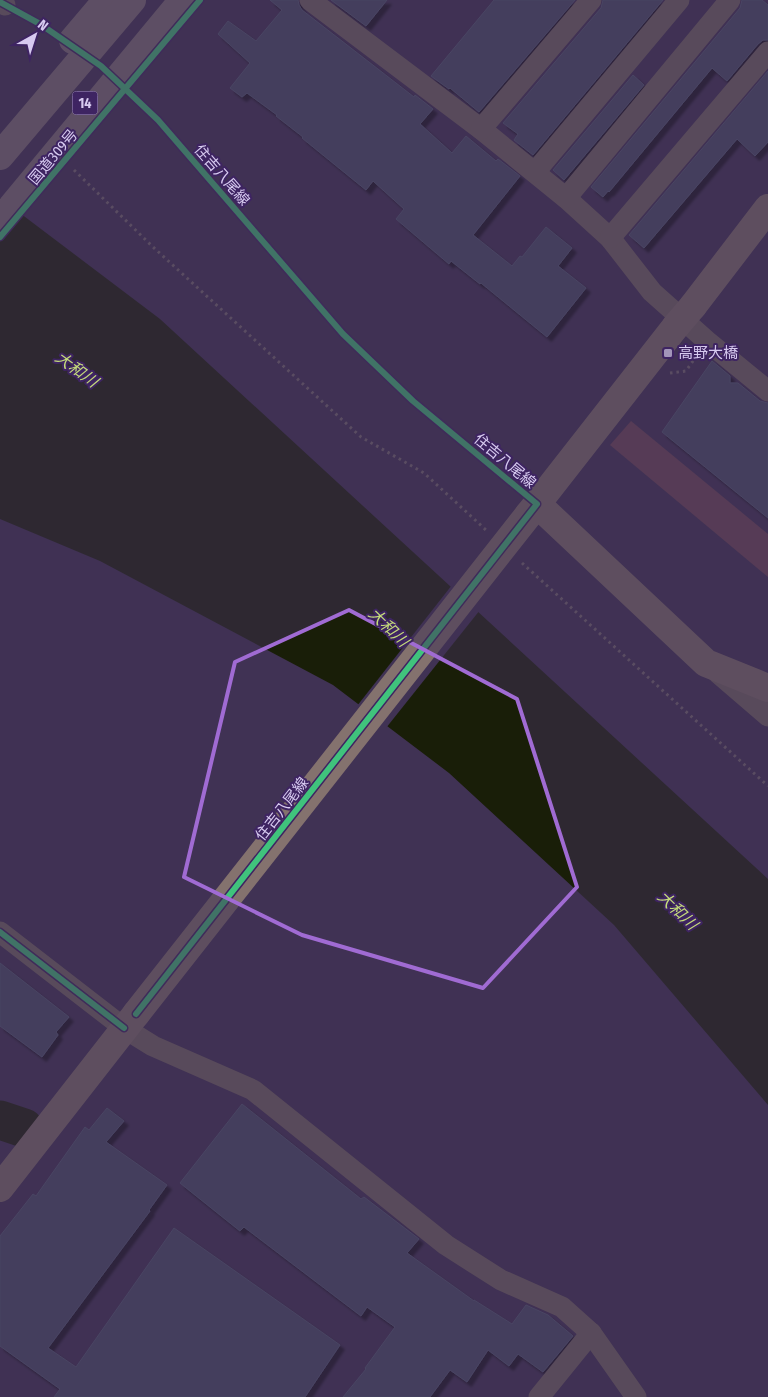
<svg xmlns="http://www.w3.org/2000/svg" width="768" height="1397" font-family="'Fira Sans Condensed','Noto Sans JP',sans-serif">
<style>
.green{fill:#714859}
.water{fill:#191e08}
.pier{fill:#403254}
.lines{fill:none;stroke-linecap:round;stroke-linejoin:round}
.river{stroke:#191e08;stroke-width:39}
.building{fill:#484f67;stroke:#555d76;filter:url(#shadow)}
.path{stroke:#7a6e73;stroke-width:3;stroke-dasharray:2.5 4;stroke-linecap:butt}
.minor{stroke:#776964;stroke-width:21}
.major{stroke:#84726e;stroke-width:28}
.major-bridge{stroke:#84726e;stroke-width:28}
.highway-bridge{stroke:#807278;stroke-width:28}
.cycleway-casing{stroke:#3e2462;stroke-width:9}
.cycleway{stroke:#40c37c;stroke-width:6}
.marked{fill:none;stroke:#a06bd3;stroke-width:4;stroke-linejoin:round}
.poi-dot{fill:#a295b9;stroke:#3e2462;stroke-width:2}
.labels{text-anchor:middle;stroke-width:4;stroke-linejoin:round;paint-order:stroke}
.shield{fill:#3e2462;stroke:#a998c5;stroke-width:1}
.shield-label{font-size:14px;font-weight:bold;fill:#d7caf0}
.street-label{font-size:15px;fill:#d7caf0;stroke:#3e2462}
.poi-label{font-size:15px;fill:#d7caf0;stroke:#3e2462;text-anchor:start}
.water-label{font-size:16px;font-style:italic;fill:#c4db7a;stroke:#3e2462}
</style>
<defs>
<filter id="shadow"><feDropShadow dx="4.5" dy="4.5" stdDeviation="1" flood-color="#0009"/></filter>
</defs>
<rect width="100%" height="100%" fill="#403254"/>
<path class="green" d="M631 421 768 534V577L610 445Z"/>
<path class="water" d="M0 198 160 319 768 879V1105L614 925 449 773 333 685 100 561 0 519Z"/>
<path class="pier" d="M452 585 480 610 386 728 357 706Z"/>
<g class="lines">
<path class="river" d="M0 1120 24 1128"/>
</g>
<g class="building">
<path d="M270 0H298L299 5 302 10 414 97 415 95 433 109 420 124 452 153 466 136 496 161 498 159 520 176 473 235 512 266 520 256 522 257 546 227 572 248 558 266 586 288 547 337 481 283 480 284 451 261 449 264 396 219 404 209 373 181 366 190 302 138 303 137 276 116 277 115 247 93 242 97 230 88 250 63 218 34 228 21 256 41 282 10Z"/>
<path d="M331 0H387L366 26Z"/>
<path d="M494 0H575L479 112 450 88 449 89 431 76Z"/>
<path d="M603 0H663L533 155 514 140 518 134 503 123 601 8Z"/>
<path d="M742 0H762L768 5V40H763L758 44 727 81 712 68 609 192 608 191 603 197 591 187 740 8Z"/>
<path d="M768 71V142L755 156 737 139 644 248 629 235Z"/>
<path d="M633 75 644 85 564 180 553 170Z"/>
<path d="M712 361 730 376V383H738L760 401 768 403V518L662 432Z"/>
<path d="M0 963 69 1017 56 1032 58 1035 42 1057 0 1026Z"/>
<path d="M242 1104 361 1199 364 1197 419 1239 407 1253 474 1301V1300L512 1324 526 1305 548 1315 573 1336 543 1372 518 1354 509 1366 488 1350 467 1382 450 1370 430 1397H343L366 1369 365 1368 395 1327 367 1307 361 1316 244 1227 240 1231 180 1183Z"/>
<path d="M107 1108 124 1121 106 1142 167 1185 149 1210 150 1211 48 1348 76 1367 174 1228 340 1345 305 1397H54L60 1389 0 1346V1236L33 1194 36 1196 85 1127 89 1130Z"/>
</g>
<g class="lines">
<g class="path">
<path d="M22 14 51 32"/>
<path d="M134 97 158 120 343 334 413 401 519 489"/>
<path d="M74 170 153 247 361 437 424 473 486 530"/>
<path d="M670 373 686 371 695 358"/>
<path d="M522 563 768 786"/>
</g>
<g class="minor">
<path d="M1 0 5 5"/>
<path d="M310 0 481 129 566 198 610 238 652 292 707 341 768 391"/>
<path d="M481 129 591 0"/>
<path d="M535 172 679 0"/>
<path d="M566 198 730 0"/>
<path d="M610 238 768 52"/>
<path d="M718 673 768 716"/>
<path d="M0 932 124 1028 153 1046 253 1090 446 1245 501 1280 562 1307 591 1333 636 1397"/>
<path d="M539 1397 591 1333"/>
</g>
<g class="major">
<path d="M693 306 768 208"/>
<path d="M537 504 706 663 768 688"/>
<path d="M529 514 676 326"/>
<path d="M0 1188 136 1014"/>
</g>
<g class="major-bridge">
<path d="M676 326 693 306"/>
<path d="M136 1014 529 514"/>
</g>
<g class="highway-bridge">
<path d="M73 40 107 0"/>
<path d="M0 156 132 0"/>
<path d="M0 221 183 0"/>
</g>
<defs>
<g id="cycleway">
<path d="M0 2 40 24 101 66 158 120 343 334 413 401 537 504 136 1014"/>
<path d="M0 237 200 0"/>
<path d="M0 932 124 1028"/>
</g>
</defs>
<use href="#cycleway" class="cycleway-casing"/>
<use href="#cycleway" class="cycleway"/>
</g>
<path d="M0 0H768V1397H0ZM349 610 517 699 577 887 483 988 302 935 184 877 235 662Z" fill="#403254" fill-opacity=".55" fill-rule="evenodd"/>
<path class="marked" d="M349 610 517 699 577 887 483 988 302 935 184 877 235 662Z"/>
<rect class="poi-dot" x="663" y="348" width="10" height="10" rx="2.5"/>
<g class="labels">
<rect class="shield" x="72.5" y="91.5" width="25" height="23" rx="4"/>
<g class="shield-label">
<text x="85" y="108">14</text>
</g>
<g class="street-label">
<text transform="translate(53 157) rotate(-50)" y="5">国道309号</text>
<text transform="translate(222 175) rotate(49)" y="5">住吉八尾線</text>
<text transform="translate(505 461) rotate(40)" y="5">住吉八尾線</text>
<text transform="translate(282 809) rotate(-52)" y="5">住吉八尾線</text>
</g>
<g class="poi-label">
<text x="678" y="358">高野大橋</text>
</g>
<g class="water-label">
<text transform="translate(77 369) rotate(36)" y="6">大和川</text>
<text transform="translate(389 627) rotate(44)" y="6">大和川</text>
<text transform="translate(678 910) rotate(44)" y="6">大和川</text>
</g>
</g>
<g transform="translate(35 35) rotate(39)" stroke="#3e2462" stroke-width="4" paint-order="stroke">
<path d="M0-4L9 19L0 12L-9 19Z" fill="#d7caf0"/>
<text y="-8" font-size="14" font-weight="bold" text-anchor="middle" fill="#d7caf0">N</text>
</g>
</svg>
